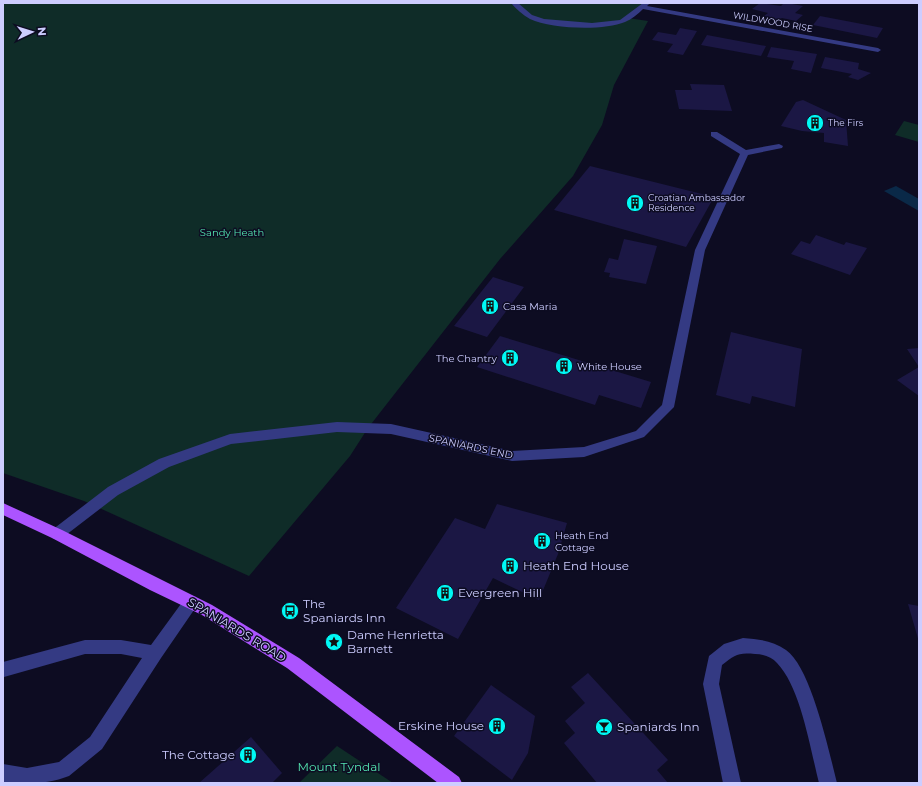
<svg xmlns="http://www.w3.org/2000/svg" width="922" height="786" font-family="Montserrat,sans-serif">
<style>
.green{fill:#0f2c28}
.water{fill:#0a2948}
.building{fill:#1b1744}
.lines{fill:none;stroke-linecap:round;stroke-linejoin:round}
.minor{fill:#343a83;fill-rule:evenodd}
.major{fill:#ac54ff;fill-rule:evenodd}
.labels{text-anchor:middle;stroke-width:3;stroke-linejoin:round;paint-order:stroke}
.far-street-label{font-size:9px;fill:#cdcdff;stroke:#0d0c22}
.far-poi-label{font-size:9px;fill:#cdcdff;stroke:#0d0c22;text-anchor:start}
.park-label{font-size:10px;fill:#53e5b0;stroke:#0d0c22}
.poi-label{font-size:10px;fill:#cdcdff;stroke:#0d0c22;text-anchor:start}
.street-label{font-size:10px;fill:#cdcdff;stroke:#0d0c22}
.near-poi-label{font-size:12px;fill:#cdcdff;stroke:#0d0c22;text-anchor:start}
.near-street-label{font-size:12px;fill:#cdcdff;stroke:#0d0c22}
.near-park-label{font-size:12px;fill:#53e5b0;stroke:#0d0c22}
</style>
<rect width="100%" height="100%" fill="#0d0c22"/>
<g class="green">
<path d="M3 3H646L628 18 648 21 614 85 602 125 573 176 500 259 368 428 350 456 249 576 84 501 3 473Z"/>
<path d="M904 121 919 125V142L895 135Z"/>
<path d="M337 746 393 783H299Z"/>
</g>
<path class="water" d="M896 186 919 199V211L884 191Z"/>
<g class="building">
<path d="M760 3 781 6 784 3H787L803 6 795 13 803 15 796 21 782 18 779 20 764 16 768 13 752 9Z"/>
<path d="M820 16 883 28 877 38 813 25Z"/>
<path d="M680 28 697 31 683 55 667 52 673 44 652 40 658 32 676 35Z"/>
<path d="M707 35 766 46 761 56 701 45Z"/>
<path d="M771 47 817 54 811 73 791 69 794 61 767 57Z"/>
<path d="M825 57 859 63 858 69 871 73 858 80 848 77 852 74 821 68Z"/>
<path d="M690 84 724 85 732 111 679 109 675 90H692Z"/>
<path d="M803 100 846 120 848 146 824 142V133L802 131 781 126 796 102Z"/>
<path d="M590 166 714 197 686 247 554 210Z"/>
<path d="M816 235 844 245 846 242 867 248 850 275 791 254 801 241 810 244Z"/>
<path d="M624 239 657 246 646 284 609 277 610 273 604 272 609 258 618 260Z"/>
<path d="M493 277 524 287 487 337 454 326Z"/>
<path d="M731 332 802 349 795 407 752 396 750 404 716 395Z"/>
<path d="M500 336 651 382 641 408 599 395 595 405 477 367Z"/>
<path d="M919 348V396L897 380 919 367 907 349Z"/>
<path d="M497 504 567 523 558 554 539 600 493 578 458 639 396 608 455 518 485 529Z"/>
<path d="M908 604 919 606V642Z"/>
<path d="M588 673 668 760 657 770 668 783H597L564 743 575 733 565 721 585 703 571 687Z"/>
<path d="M491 685 535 716 528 753 512 780 454 736Z"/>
<path d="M251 737 282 773 272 783H199Z"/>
</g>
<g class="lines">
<g class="minor">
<path d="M511 3H518L532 15 544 19 592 23 620 20 643 3H650L647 6 878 48 881 50 878 52 643 9C638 14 632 19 625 22 604 31 551 29 530 19 523 15 516 9 511 3Z"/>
<path d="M711 132H717L746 150 779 144 783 146 782 148 748 155 705 250 674 407 644 437 584 457 512 461 391 434 337 432 231 444 169 467 118 495 62 538 57 540 52 538 50 534 52 530 108 487 159 459 230 434 337 422 391 424 512 451 584 447 636 431 662 405 695 250 740 154 711 136Z"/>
<path d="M191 595 196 597 199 602 196 607 161 658 102 749 69 776C49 784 24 785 3 782V764L27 768 59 762 90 737 142 658 121 654H85L4 677 3 662 85 640H121L151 645 186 597Z"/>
<path d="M743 638C759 639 773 641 786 650 811 667 829 752 837 783H819C810 748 801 688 777 663 772 657 763 654 755 654 738 652 735 655 722 665L719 684 741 783H723L703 684 709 656 724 644Z"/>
</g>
<path class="major" d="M3 503 62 530 212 605 299 658 459 777 462 783H438L287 668 202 615 150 590 52 538 3 515Z"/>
</g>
<defs>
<symbol id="building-disc" viewBox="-11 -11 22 22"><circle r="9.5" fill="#00f8f5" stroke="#0d0c22"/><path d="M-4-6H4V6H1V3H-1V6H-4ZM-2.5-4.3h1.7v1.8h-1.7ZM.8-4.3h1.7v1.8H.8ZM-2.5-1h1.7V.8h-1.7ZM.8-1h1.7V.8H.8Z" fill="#111"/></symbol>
<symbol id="bus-disc" viewBox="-11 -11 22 22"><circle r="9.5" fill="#00f8f5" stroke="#0d0c22"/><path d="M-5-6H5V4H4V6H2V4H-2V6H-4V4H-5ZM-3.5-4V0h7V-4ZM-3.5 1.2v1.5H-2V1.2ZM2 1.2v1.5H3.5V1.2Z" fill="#111"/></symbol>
<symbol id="sight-disc" viewBox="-11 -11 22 22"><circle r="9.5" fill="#00f8f5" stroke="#0d0c22"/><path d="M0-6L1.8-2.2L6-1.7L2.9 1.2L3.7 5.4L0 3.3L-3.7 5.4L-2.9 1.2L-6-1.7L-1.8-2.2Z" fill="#111"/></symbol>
<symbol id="bar-disc" viewBox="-11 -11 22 22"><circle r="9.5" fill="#00f8f5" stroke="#0d0c22"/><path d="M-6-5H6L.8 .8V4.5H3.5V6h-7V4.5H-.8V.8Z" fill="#111"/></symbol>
</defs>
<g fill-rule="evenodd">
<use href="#building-disc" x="805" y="113" width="20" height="20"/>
<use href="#building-disc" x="625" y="193" width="20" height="20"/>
<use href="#building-disc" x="480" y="296" width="20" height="20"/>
<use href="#building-disc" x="500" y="348" width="20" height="20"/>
<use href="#building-disc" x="554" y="356" width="20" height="20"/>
<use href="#building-disc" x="532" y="531" width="20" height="20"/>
<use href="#building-disc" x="500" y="556" width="20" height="20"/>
<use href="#building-disc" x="435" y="583" width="20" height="20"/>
<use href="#bus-disc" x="280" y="601" width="20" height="20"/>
<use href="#sight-disc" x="324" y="632" width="20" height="20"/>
<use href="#building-disc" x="487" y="716" width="20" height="20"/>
<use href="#bar-disc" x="594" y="717" width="20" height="20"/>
<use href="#building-disc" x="238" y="745" width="20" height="20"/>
</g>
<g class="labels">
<g class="far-street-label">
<text transform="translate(773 22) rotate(10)" y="3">WILDWOOD RISE</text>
</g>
<g class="far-poi-label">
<text x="828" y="126">The Firs</text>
<text x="648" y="201">Croatian Ambassador<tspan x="648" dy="10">Residence</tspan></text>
</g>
<g class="park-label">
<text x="232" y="236">Sandy Heath</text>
</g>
<g class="poi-label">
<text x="503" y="310">Casa Maria</text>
<text x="497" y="362" text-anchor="end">The Chantry</text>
<text x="577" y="370">White House</text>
<text x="555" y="539">Heath End<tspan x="555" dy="12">Cottage</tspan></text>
</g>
<g class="street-label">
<text transform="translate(471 446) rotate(12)" y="4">SPANIARDS END</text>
</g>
<g class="near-poi-label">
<text x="523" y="570">Heath End House</text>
<text x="458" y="597">Evergreen Hill</text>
<text x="303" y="608">The<tspan x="303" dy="14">Spaniards Inn</tspan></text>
<text x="347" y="639">Dame Henrietta<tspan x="347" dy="14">Barnett</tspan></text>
<text x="484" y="730" text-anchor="end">Erskine House</text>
<text x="617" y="731">Spaniards Inn</text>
<text x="235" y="759" text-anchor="end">The Cottage</text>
</g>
<g class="near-street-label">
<text transform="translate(237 630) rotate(31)" y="4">SPANIARDS ROAD</text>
</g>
<g class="near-park-label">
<text x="339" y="771">Mount Tyndal</text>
</g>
</g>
<rect width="922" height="786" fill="none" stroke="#cdcdff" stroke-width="8"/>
<g transform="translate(32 32) rotate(86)" stroke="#0d0c22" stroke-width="3" paint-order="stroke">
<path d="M0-3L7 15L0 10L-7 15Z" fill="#cdcdff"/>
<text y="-6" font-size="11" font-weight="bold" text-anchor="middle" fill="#cdcdff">N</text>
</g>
</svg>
